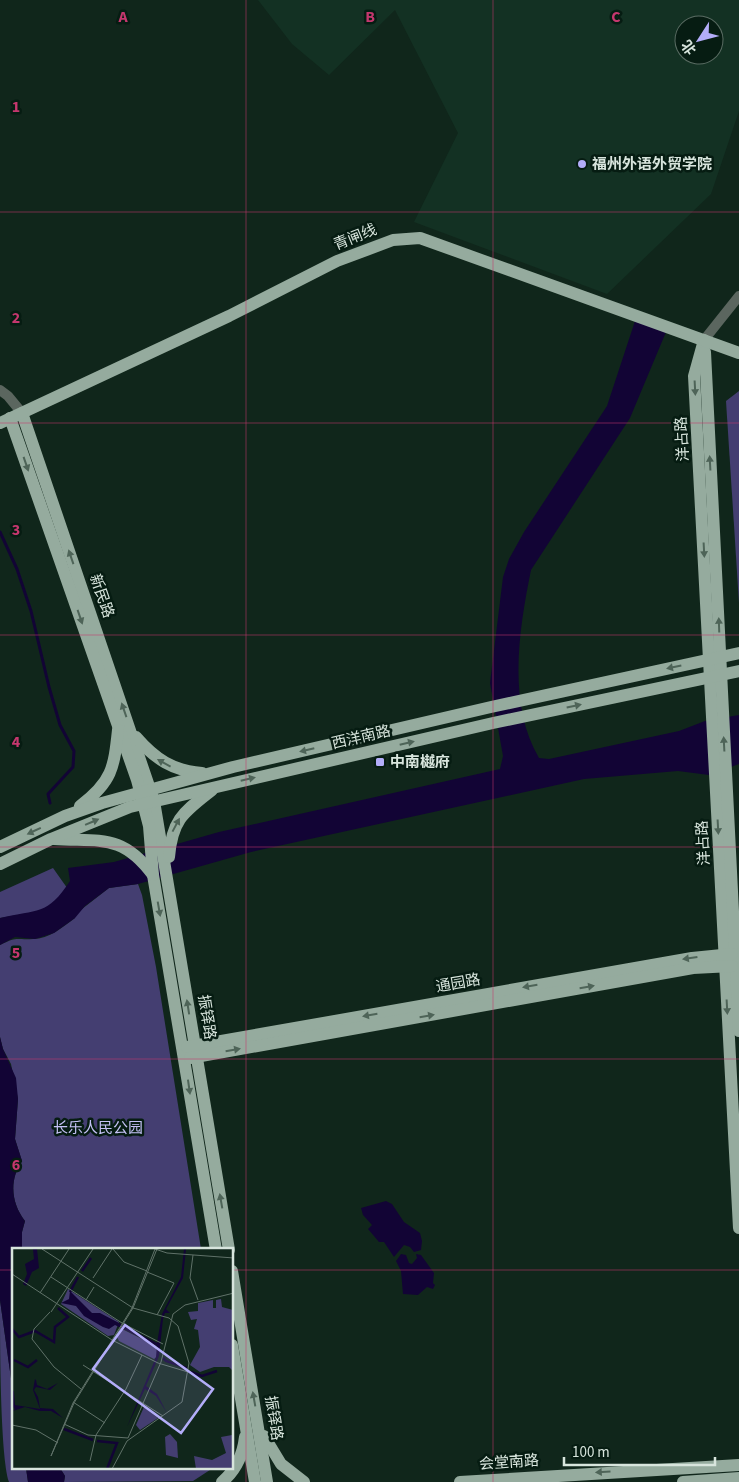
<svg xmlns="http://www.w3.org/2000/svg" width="739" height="1482" font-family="'Source Sans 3','Noto Sans SC',sans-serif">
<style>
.built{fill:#133123;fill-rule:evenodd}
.green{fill:#443e71}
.water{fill:#120435}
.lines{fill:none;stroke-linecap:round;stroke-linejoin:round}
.stream{stroke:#120435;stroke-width:3}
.minor{stroke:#5b665f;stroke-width:10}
.major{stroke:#95ab9e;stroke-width:12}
.oneway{fill:#4e6458}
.grid{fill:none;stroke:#c5376e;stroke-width:1;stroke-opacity:0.55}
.poi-dot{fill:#b3adf9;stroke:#061c12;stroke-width:2}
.labels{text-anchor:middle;stroke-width:5;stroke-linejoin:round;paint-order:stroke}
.poi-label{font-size:15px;font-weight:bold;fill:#d8e5dd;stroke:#061c12;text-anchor:start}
.street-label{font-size:15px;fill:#d8e5dd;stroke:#061c12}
.park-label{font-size:15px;fill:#c5c2f6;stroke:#061c12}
.inset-river{fill:none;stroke:#120435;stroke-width:2.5}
.inset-road{fill:none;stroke:#607269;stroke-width:1}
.view{fill:#b3adf9;fill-opacity:0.15;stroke:#b3adf9;stroke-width:2.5}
.inset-edge{fill:none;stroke:#d8e5dd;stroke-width:2.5}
.grid-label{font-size:16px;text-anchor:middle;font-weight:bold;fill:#c5376e;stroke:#061c12;stroke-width:5;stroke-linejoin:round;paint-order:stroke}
</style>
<rect width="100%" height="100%" fill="#10261b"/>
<path class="built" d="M258 0H739V111L711 194 607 294 414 222 458 133 395 10 329 75 292 44ZM684 25H714V55H684Z"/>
<g class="green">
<path d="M739 391V603L726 401Z"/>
<path d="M53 868 82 909 109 888 138 884 142 895 156 967 201 1249H22V1232L25 1221C11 1203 9 1180 22 1161L15 1139 18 1099 11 1064 3 1049 0 1037V945C18 936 15 940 33 939 49 939 63 927 75 918L42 911 0 918V892Z"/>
<path d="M0 1300 14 1400V1468H26L28 1482H9C0 1456 0 1336 0 1300Z"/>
<path d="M60 1468H213L193 1481 64 1482 65 1476Z"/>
</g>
<g class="water">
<path d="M635 321 666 332 630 418 531 570C519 629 507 704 539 758L549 759 679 731 705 721 739 715V764L709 775 678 771 584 779 251 852 138 884 109 888 85 906 75 918 54 933 35 939 15 937 0 945V918C38 909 47 916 70 881L68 868 114 862 219 832 500 769 503 756 490 683 503 577 509 559 524 532 607 406Z"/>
<path d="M0 1037 3 1049 16 1078 18 1099 15 1139 22 1161C9 1180 11 1203 25 1221L22 1232V1249L14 1250V1400L0 1300Z"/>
<path d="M386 1201 392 1204 404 1222 420 1233 422 1241 421 1250 414 1252 410 1247 404 1245 394 1257 384 1242H379L368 1229 372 1225 363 1215 361 1208Z"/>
<path d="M401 1254 406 1255 409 1263 412 1264 417 1258 416 1254 421 1255 434 1273 433 1283 435 1285 433 1289 427 1287 418 1295 403 1294 401 1271 396 1261Z"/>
<path d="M26 1468H60L65 1476 64 1482H28Z"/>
</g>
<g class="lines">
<path class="stream" d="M0 532 17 569 31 611 49 687 60 725 74 751 73 767 48 794 50 803"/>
<g class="minor">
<path d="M704 340 739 296"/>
<path d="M0 390 8 396 22 413"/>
</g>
<g class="major">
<path d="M704 340 694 376 739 1228"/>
<path d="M705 352 739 1031"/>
<path d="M22 413 154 801 229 1250"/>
<path d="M10 418 137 780 149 826 153 875 216 1250"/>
<path d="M0 423 229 316 337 261 393 240 420 238 739 353"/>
<path d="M136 737C155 759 173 771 202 773"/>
<path d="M80 806C112 782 114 768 118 730"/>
<path d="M54 839C100 842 122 833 153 875"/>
<path d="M0 847 65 816 102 803 233 767 491 707 739 653"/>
<path d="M169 857C172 819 184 812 212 790"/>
<path d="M0 864 51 839 130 807 493 723 739 671"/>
<path d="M187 1047 692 958 732 954"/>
<path d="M190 1058 693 968 732 966"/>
<path d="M232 1271 267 1482"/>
<path d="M232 1345 255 1482"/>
<path d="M264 1436 281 1464 304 1482"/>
<path d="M222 1482C235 1471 243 1455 245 1437"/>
<path d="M460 1482 739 1465"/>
<path d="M683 1482 739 1478"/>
</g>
</g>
<defs><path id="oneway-solid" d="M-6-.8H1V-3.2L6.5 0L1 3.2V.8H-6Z" transform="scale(1.25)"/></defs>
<g class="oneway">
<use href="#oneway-solid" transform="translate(695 388) rotate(87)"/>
<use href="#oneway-solid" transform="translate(710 463) rotate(-93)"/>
<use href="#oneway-solid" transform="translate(26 464) rotate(71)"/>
<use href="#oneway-solid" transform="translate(704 550) rotate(87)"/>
<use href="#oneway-solid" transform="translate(71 557) rotate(-109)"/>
<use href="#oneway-solid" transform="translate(80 617) rotate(71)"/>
<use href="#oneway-solid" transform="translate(719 625) rotate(-92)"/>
<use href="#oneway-solid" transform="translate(674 667) rotate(168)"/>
<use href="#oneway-solid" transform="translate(574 706) rotate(-12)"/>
<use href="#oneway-solid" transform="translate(124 710) rotate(-109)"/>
<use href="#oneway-solid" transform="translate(407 743) rotate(-13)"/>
<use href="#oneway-solid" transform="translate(724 744) rotate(-93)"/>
<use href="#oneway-solid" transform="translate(307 750) rotate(167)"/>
<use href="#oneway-solid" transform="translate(164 763) rotate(-151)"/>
<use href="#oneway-solid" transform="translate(248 779) rotate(-13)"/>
<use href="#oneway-solid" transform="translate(92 822) rotate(-23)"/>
<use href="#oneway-solid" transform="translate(176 825) rotate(-62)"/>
<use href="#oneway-solid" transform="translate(718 827) rotate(87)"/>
<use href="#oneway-solid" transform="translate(34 831) rotate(155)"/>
<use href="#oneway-solid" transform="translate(159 909) rotate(80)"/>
<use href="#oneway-solid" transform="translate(690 958) rotate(172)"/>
<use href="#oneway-solid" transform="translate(530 986) rotate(170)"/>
<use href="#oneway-solid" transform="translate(587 987) rotate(-10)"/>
<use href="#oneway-solid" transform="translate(188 1007) rotate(-99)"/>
<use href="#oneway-solid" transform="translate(727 1007) rotate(87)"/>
<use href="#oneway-solid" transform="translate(370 1015) rotate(170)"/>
<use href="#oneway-solid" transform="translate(427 1016) rotate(-10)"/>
<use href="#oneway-solid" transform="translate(233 1050) rotate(-10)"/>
<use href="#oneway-solid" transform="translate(189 1087) rotate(82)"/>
<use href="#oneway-solid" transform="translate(221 1201) rotate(-100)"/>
<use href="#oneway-solid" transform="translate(254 1399) rotate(-100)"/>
<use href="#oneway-solid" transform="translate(603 1472) rotate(177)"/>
</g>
<path class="grid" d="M246 0V1482M493 0V1482M0 212H739M0 423H739M0 635H739M0 847H739M0 1059H739M0 1270H14M232 1270H739"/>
<g class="poi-dot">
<circle cx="582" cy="164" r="5"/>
<rect x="375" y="757" width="10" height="10" rx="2.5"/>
</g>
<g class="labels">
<g class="poi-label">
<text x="592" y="169">福州外语外贸学院</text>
<text x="390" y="767">中南樾府</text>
</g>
<g class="street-label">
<text transform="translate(355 237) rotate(-22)" y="5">青闸线</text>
<text transform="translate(682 439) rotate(-93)" y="5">洋占路</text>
<text transform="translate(102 596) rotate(71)" y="5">新民路</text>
<text transform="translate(361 737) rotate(-13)" y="5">西洋南路</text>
<text transform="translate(703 843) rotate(-93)" y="5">洋占路</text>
<text transform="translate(458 983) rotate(-10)" y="5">通园路</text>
<text transform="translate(207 1017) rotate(81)" y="5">振铎路</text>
<text transform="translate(274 1418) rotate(81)" y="5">振铎路</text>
<text transform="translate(509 1462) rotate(-4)" y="5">会堂南路</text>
</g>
<g class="park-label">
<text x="98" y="1133">长乐人民公园</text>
</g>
</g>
<g transform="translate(12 1248)">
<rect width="221" height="221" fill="#10261b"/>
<path d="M56 41 107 74 102 87 96 88 49 56ZM209 51 210 59 221 62V123L217 119H202L188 124 178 117 188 99 186 82 182 81 185 71 179 72 176 64 186 63V55L201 52V60H204V52ZM110 81 144 98 145 104 148 96 147 107 142 111 107 93 105 89ZM132 159 146 170 128 182 124 177ZM221 183V221H184L182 208 200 212 214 205 209 189 220 187ZM158 186 165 194 166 210 154 207 153 189Z" fill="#443e71"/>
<path d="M21 1H25L27 20 20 24 14 38 11 36 15 26 13 16 22 11ZM172 1H174L171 30 154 61 158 65H153L151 71 147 108 134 138 145 146 155 165 144 148 133 141 115 179 144 109 145 98 103 77 97 81 91 79 72 68 64 58 49 55 57 51 58 43 80 65H88L145 95 150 66 169 29ZM23 131 24 132 25 137 35 141 46 135 38 142 24 139 22 142 26 149 28 160 41 161 51 170 39 163H28L13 159 1 163 3 161 0 158V143H2L3 157 28 161 21 142Z" fill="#120435"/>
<path class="inset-river" d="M70 23 79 10M58 44 66 29M0 81 7 89 23 83 42 94 43 79 56 69 46 60M151 110 154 113 175 120M2 112 16 119 25 112M179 124 190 128 205 123M52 181 81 192M85 193 105 195 95 221"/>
<path class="inset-road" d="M30 1 121 60 157 70 166 78 177 115 170 154 115 193 100 221M101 1 112 14 135 23M143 1 120 60 61 155 39 208 62 155 121 60 145 1M143 1 155 5 222 10M181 7 178 30 186 52M135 24 162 35 145 67M0 26 100 92 146 115 176 124M39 29 110 75 151 96M81 30 100 1M28 45 57 1M74 52 82 39M38 64 22 81 20 91 42 119 69 141M39 64 81 1M71 117 151 168M61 154 93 175M52 176 76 187 116 190 149 114 161 66 173 57 222 45M0 177 24 182 46 195M78 213 84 187 114 141 130 107"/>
<path class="view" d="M113 77 201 141 169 185 81 121Z"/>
<rect width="221" height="221" class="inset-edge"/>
</g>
<g class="grid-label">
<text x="123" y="22">A</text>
<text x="370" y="22">B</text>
<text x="616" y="22">C</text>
<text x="16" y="112">1</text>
<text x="16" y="323">2</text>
<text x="16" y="535">3</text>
<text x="16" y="747">4</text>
<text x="16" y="958">5</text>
<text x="16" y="1170">6</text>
</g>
<g transform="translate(699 40) rotate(234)"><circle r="24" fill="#061c12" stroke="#5a6c63"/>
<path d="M0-4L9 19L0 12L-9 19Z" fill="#b3adf9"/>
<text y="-8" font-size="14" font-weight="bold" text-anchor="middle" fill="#d8e5dd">北</text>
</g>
<path d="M564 1457v8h151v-8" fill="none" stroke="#d8e5dd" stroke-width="2.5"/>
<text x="572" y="1457" font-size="15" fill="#d8e5dd" stroke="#061c12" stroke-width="4" paint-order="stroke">100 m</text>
</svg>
